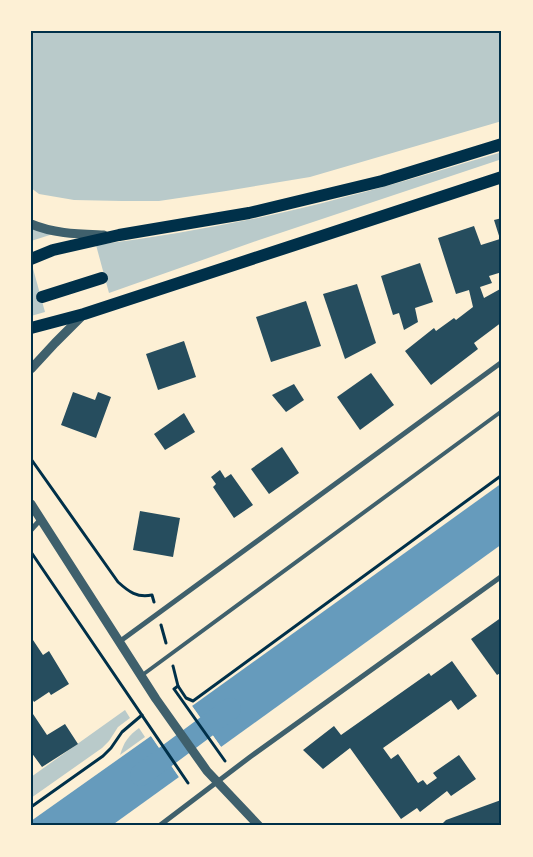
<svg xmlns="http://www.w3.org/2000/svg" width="533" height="857" font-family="Helvetica,sans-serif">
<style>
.green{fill:#b9caca}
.water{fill:#669bbc}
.pier{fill:#fdf0d5}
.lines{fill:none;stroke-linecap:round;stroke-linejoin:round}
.canal{stroke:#669bbc;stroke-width:22}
.building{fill:#264d5e}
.path{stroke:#003049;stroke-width:3}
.service{stroke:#3f606c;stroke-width:4}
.minor{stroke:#3f606c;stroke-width:5}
.tertiary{stroke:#3f606c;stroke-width:9}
.primary{stroke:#003049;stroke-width:12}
.neatline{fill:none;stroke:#003049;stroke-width:2}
</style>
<rect width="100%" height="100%" fill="#fdf0d5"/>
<g class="green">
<path d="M31 31H502V121L310 177 226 191 159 201H122L74 200 39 194 31 188Z"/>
<path d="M502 152V159L259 240 109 293 96 245C179 234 264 219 345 197 398 184 450 167 502 152Z"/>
<path d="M31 228 53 234 31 241Z"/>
<path d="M32 265 45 312 31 316V266Z"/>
<path d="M125 710 130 718 118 727 109 741 102 748 31 798V777Z"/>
<path d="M139 728 145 737 120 755C124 742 128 736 139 728Z"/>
</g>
<g class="water">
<path d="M502 483V544L221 747 192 706Z"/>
<path d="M151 736 179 777 111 826H31V821Z"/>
</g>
<g class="pier">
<path d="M192 706 221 747 219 748 190 708Z"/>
<path d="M153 735 181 776 179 777 151 736Z"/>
</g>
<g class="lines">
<path class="canal" d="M141 775 230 709"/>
</g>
<g class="building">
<path d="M502 218V272L489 276 492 283 480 287 484 298 502 288V322L474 343 478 349 431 385 405 351 434 328 436 331 454 318 456 320 473 307 469 290 456 294 438 238 474 226 481 245 500 239 494 220Z"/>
<path d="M420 263 433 302 415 308 418 322 404 330 399 313 393 315 381 276Z"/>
<path d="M357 284 376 343 345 359 323 294Z"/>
<path d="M306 301 321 346 271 362 256 317Z"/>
<path d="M184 341 196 377 158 390 146 354Z"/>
<path d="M371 373 394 405 360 430 337 397Z"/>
<path d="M294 384 304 400 286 412 272 395Z"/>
<path d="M73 392 95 400 98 392 111 397 96 438 61 425Z"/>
<path d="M184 413 195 432 165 450 154 434Z"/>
<path d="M282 447 299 473 269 494 251 469Z"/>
<path d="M220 470 225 478 231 474 253 505 234 518 213 487 216 484 211 477Z"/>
<path d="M140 511 180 518 173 557 133 550Z"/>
<path d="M502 617V672L497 675 471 639Z"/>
<path d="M31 637 43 655 49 651 69 684 51 695 49 692 34 702 31 697Z"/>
<path d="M452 661 477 696 458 710 451 700 383 748 391 759 398 754 418 783 423 780 427 785 437 778 433 773 459 755 476 779 451 796 447 791 420 812 417 808 401 819 350 748 323 769 303 750 334 726 341 735 429 673 431 676Z"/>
<path d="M31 711 47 735 65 724 78 744 42 767 31 752Z"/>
<path d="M501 800 502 826H440L446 820Z"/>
</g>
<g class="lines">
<g class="path">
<path d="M31 459 118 582C129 592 137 598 152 595L154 602"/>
<path d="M31 552 188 783"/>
<path d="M161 625 166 643"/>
<path d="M173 666 178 686"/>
<path d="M225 761 174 689 178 686 186 698 193 701 502 475"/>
<path d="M31 807 103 756 111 748 122 732 142 715"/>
</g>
<path class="service" d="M141 676 502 411"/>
<g class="minor">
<path d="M31 530 40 520"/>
<path d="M119 642 502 362"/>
<path d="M159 826 250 757 502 576"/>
</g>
<g class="tertiary">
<path d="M31 224C55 234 78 234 104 235"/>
<path d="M31 369 55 343 83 315"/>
<path d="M31 504 156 699 207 771 259 826"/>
</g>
<g class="primary">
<path d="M31 259 53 250 119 235 249 213 382 181 502 144"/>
<path d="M42 297 102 278"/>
<path d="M31 328 84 314 502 177"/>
</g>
</g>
<rect width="533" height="857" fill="none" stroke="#fdf0d5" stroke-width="65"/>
<rect x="32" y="32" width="468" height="792" class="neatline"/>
</svg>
